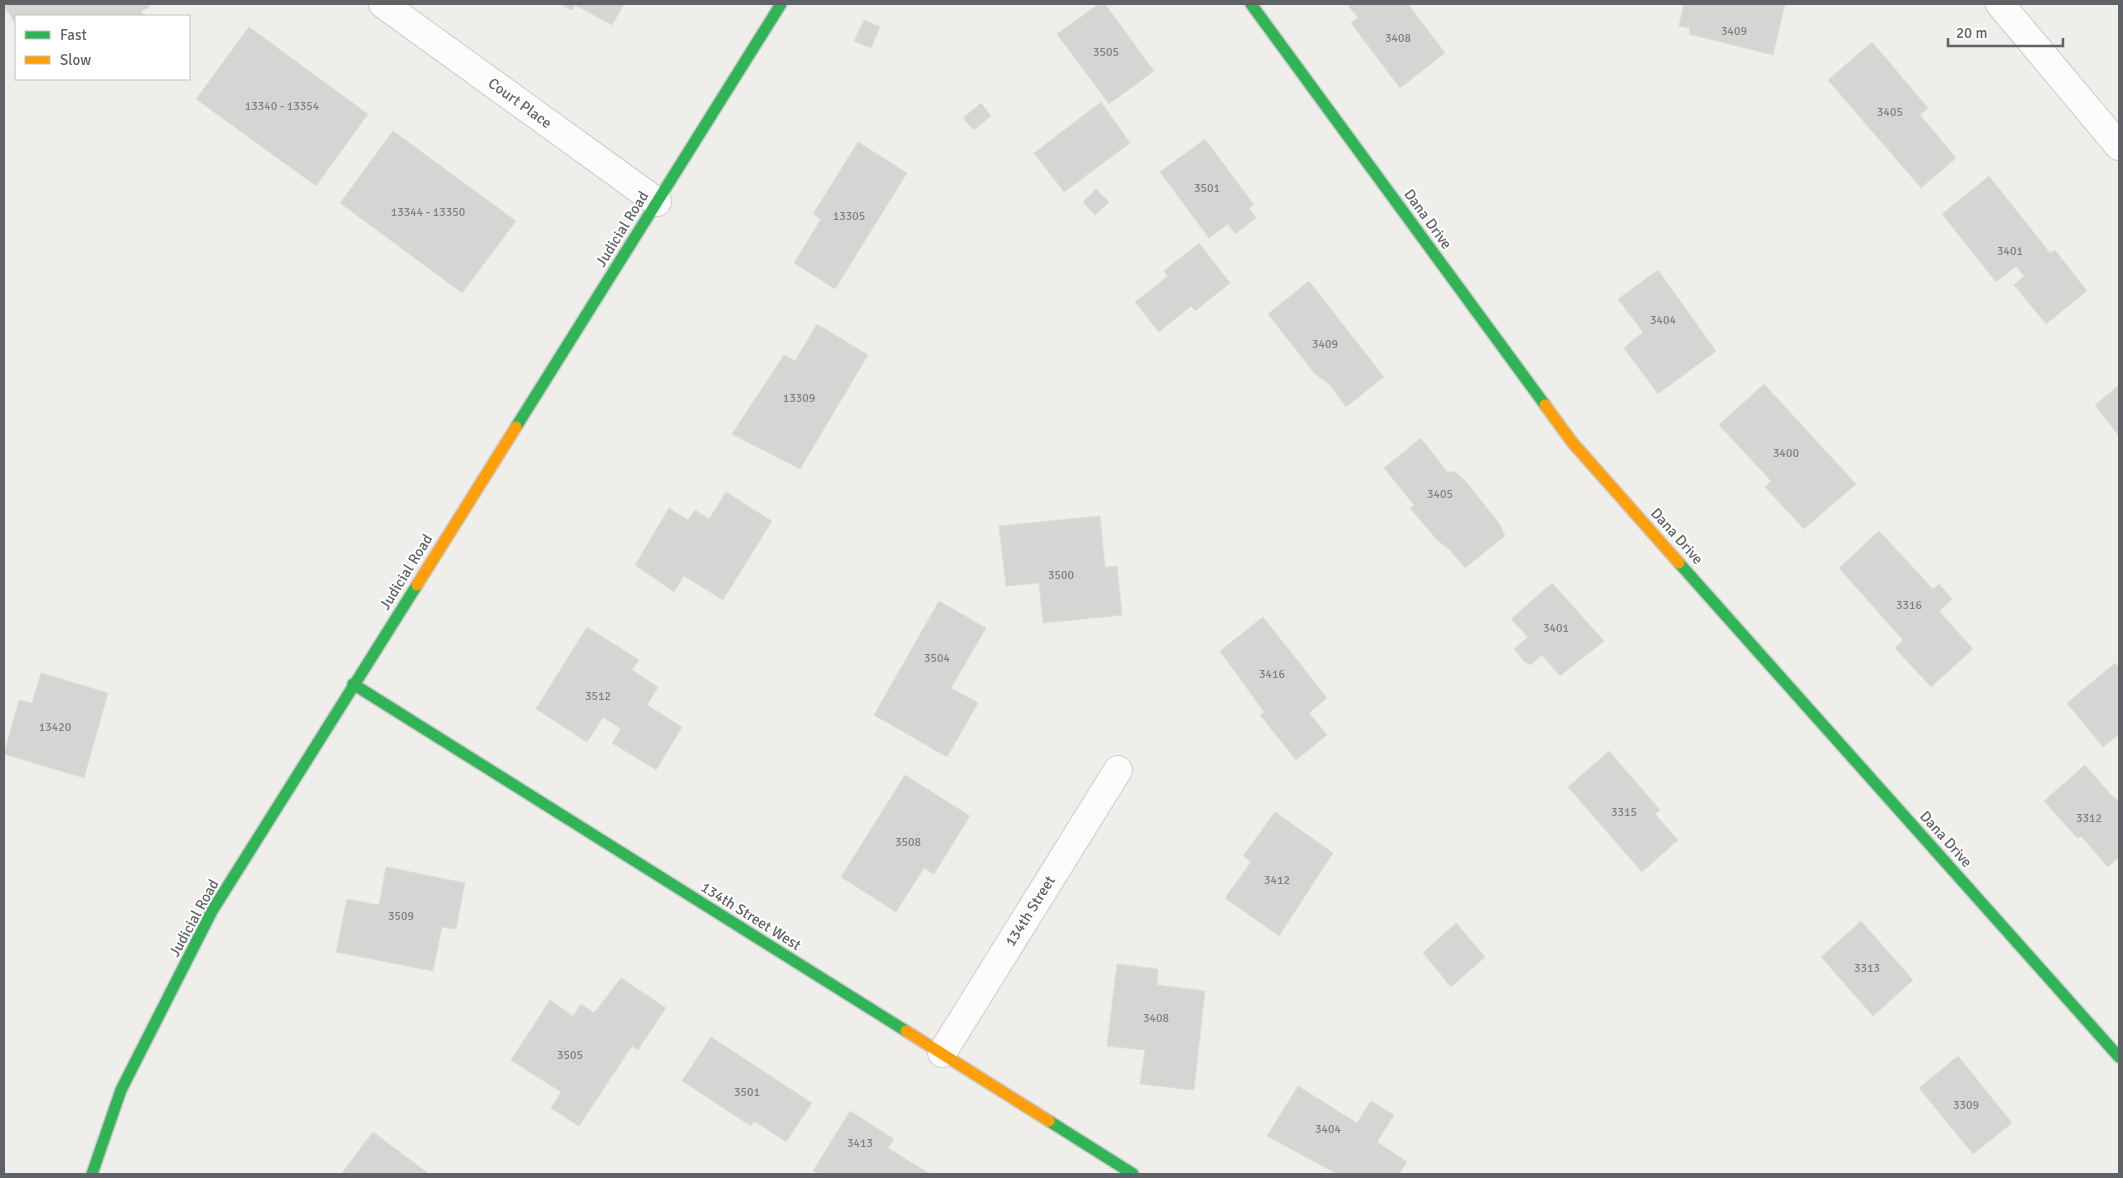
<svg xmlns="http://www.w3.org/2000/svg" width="2123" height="1178" font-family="Signika,sans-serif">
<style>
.building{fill:#d6d5d3;stroke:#deddd9}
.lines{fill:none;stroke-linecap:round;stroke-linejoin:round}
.street-casing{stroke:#cbcccc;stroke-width:30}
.fast-casing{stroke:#cacacb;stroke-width:14}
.slow-casing{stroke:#cacacb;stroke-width:14}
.street{stroke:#fdfcfc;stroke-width:28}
.fast{stroke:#30b455;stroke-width:11}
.slow{stroke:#ff9f0a;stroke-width:11}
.labels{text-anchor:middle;stroke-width:4;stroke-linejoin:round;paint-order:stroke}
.number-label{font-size:12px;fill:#7e8184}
.street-label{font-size:15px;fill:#5f6368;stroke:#fff}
</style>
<rect width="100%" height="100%" fill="#efeeea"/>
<g class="building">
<path d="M10 4H148L149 7 141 11 144 16H16V25L5 7Z"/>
<path d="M560 4H624L612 25 575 5 572 10Z"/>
<path d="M1099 4H1105L1154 71 1109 104 1057 34Z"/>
<path d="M1347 4H1408L1445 53 1400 88 1351 23 1358 18Z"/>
<path d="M1684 4H1785L1773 55 1689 34 1690 28 1679 26Z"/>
<path d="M864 20 880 27 871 48 854 41Z"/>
<path d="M249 27 368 114 316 186 196 99Z"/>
<path d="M1872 42 1928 108 1920 115 1956 158 1921 188 1828 80Z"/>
<path d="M1101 102 1130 143 1064 192 1034 153Z"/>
<path d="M981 103 991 116 974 130 963 118Z"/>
<path d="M393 131 516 221 462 293 340 203Z"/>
<path d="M1205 139 1254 205 1249 208 1256 218 1235 234 1228 224 1209 238 1160 172Z"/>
<path d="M858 142 907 173 835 289 794 263 821 219 813 214Z"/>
<path d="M1989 176 2050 253 2055 250 2087 291 2046 324 2014 285 2024 276 2016 266 1996 282 1942 214Z"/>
<path d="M1096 189 1109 202 1095 215 1083 202Z"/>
<path d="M1199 243 1230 283 1195 311 1191 306 1159 332 1135 302 1168 276 1164 271Z"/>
<path d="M1658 270 1716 351 1658 394 1624 348 1643 332 1618 299Z"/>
<path d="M1309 281 1384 377 1346 407 1329 384 1315 374 1268 314Z"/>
<path d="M817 324 868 355 800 469 732 434 784 355 795 361Z"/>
<path d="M1764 384 1856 484 1804 529 1765 487 1771 481 1719 425Z"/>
<path d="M2119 385V436L2095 405Z"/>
<path d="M1421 438 1448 473 1454 471 1466 482 1499 523 1505 536 1465 568 1450 550 1437 540 1410 508 1414 505 1384 468Z"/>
<path d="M726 492 772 521 723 600 684 576 674 592 635 565 669 508 688 520 695 510 709 519Z"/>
<path d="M1100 516 1105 567 1117 566 1122 615 1043 623 1039 583 1006 586 999 526Z"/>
<path d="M1879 531 1933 589 1939 584 1952 599 1939 611 1973 649 1931 687 1895 648 1903 640 1839 568Z"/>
<path d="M1552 583 1604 641 1560 676 1542 655 1531 665 1524 661 1514 649 1528 637 1511 619Z"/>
<path d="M939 601 986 628 951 688 978 703 947 757 874 715Z"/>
<path d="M1263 617 1327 698 1309 713 1327 735 1296 760 1260 715 1264 712 1220 651Z"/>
<path d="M587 627 639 660 632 670 658 687 647 705 682 727 656 770 612 743 621 729 603 717 587 742 536 709Z"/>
<path d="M2115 663 2119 668V734L2103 747 2067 703Z"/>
<path d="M41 673 108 693 84 778 4 754 19 700 32 703Z"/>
<path d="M1609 751 1660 810 1655 814 1678 840 1642 872 1568 787Z"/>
<path d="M2085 765 2111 795 2119 801V857L2108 867 2081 836 2078 839 2044 801Z"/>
<path d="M905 775 970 816 934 874 924 868 896 912 841 877Z"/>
<path d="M1275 812 1333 853 1279 936 1225 898 1251 862 1243 856Z"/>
<path d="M386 867 465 883 456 929 442 927 433 971 336 952 347 899 379 905Z"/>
<path d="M1861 921 1913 980 1873 1016 1821 957Z"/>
<path d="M1456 923 1485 957 1451 987 1423 953Z"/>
<path d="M1117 964 1158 969 1157 985 1205 991 1194 1090 1140 1084 1145 1050 1107 1046Z"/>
<path d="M621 978 666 1008 638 1050 632 1046 579 1126 551 1108 561 1092 511 1060 550 1000 573 1016 581 1004 594 1013Z"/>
<path d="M711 1037 812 1103 786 1142 754 1121 751 1126 682 1081Z"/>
<path d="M1958 1056 2012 1123 1973 1154 1919 1088Z"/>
<path d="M1298 1086 1357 1123 1371 1101 1394 1115 1377 1142 1407 1162 1399 1174H1337L1267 1136Z"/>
<path d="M850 1111 894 1139 888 1148 930 1174H819L813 1171Z"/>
<path d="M373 1132 429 1174H341Z"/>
</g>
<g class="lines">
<defs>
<g id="street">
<path d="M383 4 657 202"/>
<path d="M2000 4 2119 146"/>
<path d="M942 1053 1118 770"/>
</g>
<g id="fast">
<path d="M1251 4 1545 405"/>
<path d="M516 427 781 4"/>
<path d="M1679 563 2119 1057"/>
<path d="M353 684 906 1031"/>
<path d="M1049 1121 1133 1174"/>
<path d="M92 1174 121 1090 212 911 417 585"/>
</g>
<g id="slow">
<path d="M1545 405 1572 442 1679 563"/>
<path d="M417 585 516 427"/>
<path d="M906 1031 1049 1121"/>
</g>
</defs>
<use href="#street" class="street-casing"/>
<use href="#fast" class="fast-casing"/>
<use href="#slow" class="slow-casing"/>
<use href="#street" class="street"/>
<use href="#fast" class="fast"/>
<use href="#slow" class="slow"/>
</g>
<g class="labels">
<g class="number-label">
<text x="1734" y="35">3409</text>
<text x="1398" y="42">3408</text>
<text x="1106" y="56">3505</text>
<text x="282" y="110">13340 - 13354</text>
<text x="1890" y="116">3405</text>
<text x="1207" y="192">3501</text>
<text x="428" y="216">13344 - 13350</text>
<text x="849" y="220">13305</text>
<text x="2010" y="255">3401</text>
<text x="1663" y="324">3404</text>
<text x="1325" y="348">3409</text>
<text x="799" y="402">13309</text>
<text x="1786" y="457">3400</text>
<text x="1440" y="498">3405</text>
<text x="1061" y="579">3500</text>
<text x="1909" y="609">3316</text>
<text x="1556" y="632">3401</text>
<text x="937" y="662">3504</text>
<text x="1272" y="678">3416</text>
<text x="598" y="700">3512</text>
<text x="55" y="731">13420</text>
<text x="1624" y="816">3315</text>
<text x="2089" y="822">3312</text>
<text x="908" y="846">3508</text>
<text x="1277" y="884">3412</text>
<text x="401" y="920">3509</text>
<text x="1867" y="972">3313</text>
<text x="1156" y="1022">3408</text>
<text x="570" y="1059">3505</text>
<text x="747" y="1096">3501</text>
<text x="1966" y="1109">3309</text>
<text x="1328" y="1133">3404</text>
<text x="860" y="1147">3413</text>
</g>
<g class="street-label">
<text transform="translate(520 103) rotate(36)" y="5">Court Place</text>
<text transform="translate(1428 219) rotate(54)" y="5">Dana Drive</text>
<text transform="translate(622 229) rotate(-58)" y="5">Judicial Road</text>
<text transform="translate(1677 536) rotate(48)" y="5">Dana Drive</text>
<text transform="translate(406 572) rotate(-58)" y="5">Judicial Road</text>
<text transform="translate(1946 839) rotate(48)" y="5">Dana Drive</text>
<text transform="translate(1030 911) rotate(-58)" y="5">134th Street</text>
<text transform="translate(751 916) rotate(32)" y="5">134th Street West</text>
<text transform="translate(194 918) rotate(-61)" y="5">Judicial Road</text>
</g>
</g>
<rect width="2123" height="1178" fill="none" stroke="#5f6368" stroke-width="10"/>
<rect x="15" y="15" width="175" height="65" fill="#ffffff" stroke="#bfc1c3"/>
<rect x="25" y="31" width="25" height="8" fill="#30b455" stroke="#bfc1c3"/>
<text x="60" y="40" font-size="15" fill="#5f6368">Fast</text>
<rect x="25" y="56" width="25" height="8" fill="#ff9f0a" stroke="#bfc1c3"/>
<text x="60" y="65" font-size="15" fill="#5f6368">Slow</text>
<path d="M1948 38v8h115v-8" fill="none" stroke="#5f6368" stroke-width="2.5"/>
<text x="1956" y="38" font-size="15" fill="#5f6368" stroke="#ffffff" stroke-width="4" paint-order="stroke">20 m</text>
</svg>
